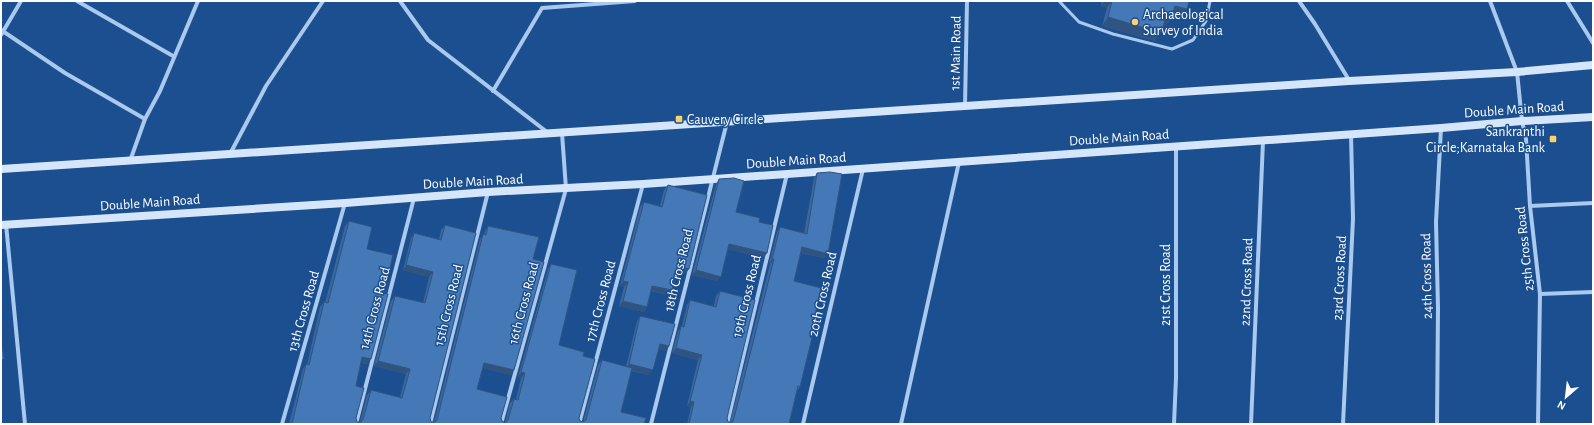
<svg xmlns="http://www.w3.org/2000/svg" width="1594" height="425" font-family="'Alegreya Sans',sans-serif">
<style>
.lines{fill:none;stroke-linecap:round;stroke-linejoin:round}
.lane{stroke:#a9c9ee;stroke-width:3}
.street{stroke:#a9c9ee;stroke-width:4}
.secondary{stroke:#d6e6fa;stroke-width:8}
.wall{fill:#3a679d}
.shaded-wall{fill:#305480}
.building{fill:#4478b7;stroke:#305480}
.poi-dot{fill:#ffd166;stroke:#1b4f8f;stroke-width:1.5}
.labels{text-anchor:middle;stroke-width:3;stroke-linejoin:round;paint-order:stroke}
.poi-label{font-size:14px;fill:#fff;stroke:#1b4f8f;text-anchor:start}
.street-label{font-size:14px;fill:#fff;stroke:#1b4f8f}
</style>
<rect width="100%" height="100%" fill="#1b4f8f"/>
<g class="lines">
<path class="lane" d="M1059 1 1079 22 1113 34 1172 49 1193 40 1206 21 1210 1"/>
<g class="street">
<path d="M77 1 173 56"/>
<path d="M400 1 428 40 547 132"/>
<path d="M1299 1 1315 24 1349 80"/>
<path d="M1490 1 1517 72 1522 121 1526 139 1530 206 1540 294 1538 424"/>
<path d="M1567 1 1593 43"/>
<path d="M1 30 65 73 145 119"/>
<path d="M1 35 21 1"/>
<path d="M493 91 542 8 635 1"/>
<path d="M965 106 967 1"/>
<path d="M230 154 266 86 323 1"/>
<path d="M130 161 145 119 160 91 198 1"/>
<path d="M1530 206 1593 203"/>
<path d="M6 224 25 424"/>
<path d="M1540 294 1593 292"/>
<path d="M282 424 345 203"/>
<path d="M356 424 414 198"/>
<path d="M430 424 488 192"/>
<path d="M501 424 566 189 562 133"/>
<path d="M579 424 643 184"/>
<path d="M651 424 727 122"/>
<path d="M727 424 787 174"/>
<path d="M803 424 863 169"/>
<path d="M901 424 959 162"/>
<path d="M1174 424 1176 378V147"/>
<path d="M1251 424 1263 141"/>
<path d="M1343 424 1353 219 1351 134"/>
<path d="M1437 424 1438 308 1436 222 1441 128"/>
</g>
<g class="secondary">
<path d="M1 169 1349 81 1517 72 1593 65"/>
<path d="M1 225 345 203 488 192 643 184 1441 128 1522 121 1593 117"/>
</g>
</g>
<g class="wall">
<path d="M1102 1H1189L1187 9 1181 18 1172 15 1165 27H1163L1155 41 1102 26 1107 8 1101 6Z"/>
<path d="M817 173 828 254 824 258 801 253 794 281 810 337 800 387 797 391 789 424H687L691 407 687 406 698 360 672 353 678 331 682 326 687 305 690 300 714 306 716 296 720 291 727 418 728 422H730L770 264H769L777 232 780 227 804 233 814 178Z"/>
<path d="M719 179 736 212 759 222 767 253 763 258 728 249 717 281 692 275 716 184Z"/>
<path d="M668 185 689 269 685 273 677 271 668 295 651 291 647 307 644 312 619 306 624 287 620 286 640 207 644 202 660 206 664 190Z"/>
<path d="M349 221 367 249 368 364 361 363 356 386V418L357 422H360L367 395 371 390 400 397 406 374 374 366 391 301 395 296 423 303 429 277 403 270 411 238 414 233 439 239 441 230 445 225 430 418 431 422H434L480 239 484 235 485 231 488 226 533 259 511 375 483 368 477 389 501 418 502 421 505 422 510 403 514 399H516L521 378 518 377 548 269 551 264 559 345 583 356 579 418 580 421 583 422 598 365 602 360 626 367 637 321 640 316 669 346 666 351 658 349 649 375 631 371 621 412 644 424H289L303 369 306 364 307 365 320 307 324 302 325 303 345 226Z"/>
</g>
<g class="shaded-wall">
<path d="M1104 1H1112L1107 8 1101 6Z"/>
<path d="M1175 6 1187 9 1181 18 1169 14Z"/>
<path d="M1108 17 1161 33 1155 41 1102 26Z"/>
<path d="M1166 17 1171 19 1165 27 1160 26Z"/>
<path d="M729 244 767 253 763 258 726 249Z"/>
<path d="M802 247 828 254 824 258 799 252Z"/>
<path d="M772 259H774L770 264H769Z"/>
<path d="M406 265 433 272 429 277 403 270Z"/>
<path d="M678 266 689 269 685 273 675 271Z"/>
<path d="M696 270 721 277 717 281 692 275Z"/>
<path d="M623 281 628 282 624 287 620 286Z"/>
<path d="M652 286 672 290 668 295 649 290Z"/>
<path d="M623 301 647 307 644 312 619 306Z"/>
<path d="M660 344 669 346 666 351 656 349Z"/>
<path d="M676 348 702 355 698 360 672 353Z"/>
<path d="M362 357 371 359 368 364 359 362Z"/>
<path d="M378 361 410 369 406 374 374 366Z"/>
<path d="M484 363 514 370 511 375 481 368Z"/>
<path d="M629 364 653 370 649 375 626 369Z"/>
<path d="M521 372 525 373 521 378 518 377Z"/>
<path d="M690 401 694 402 691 407 687 406Z"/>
</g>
<g class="building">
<path d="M1112 1H1189L1187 9 1175 6 1171 19 1166 17 1161 33 1108 17Z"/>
<path d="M830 172 842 174 828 254 802 247 794 281 821 288 810 337 812 338 800 387 798 386 789 424H689L694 402 690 401 702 355 676 348 681 326 684 327 690 300 716 307 720 291 755 300 727 418 728 422H733L774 259H772L780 227 807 234 817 173Z"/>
<path d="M734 178 744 181 736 212 760 218 759 222 773 225 767 253 729 244 721 277 696 270 719 179Z"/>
<path d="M668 185 707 195 689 269 678 266 672 290 652 286 647 307 623 301 628 282 623 281 644 202 662 207Z"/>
<path d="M349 221 372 227 367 249 393 255 384 293 388 294 371 359 362 357 356 386 364 388 356 418 357 422H361L363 420 371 390 402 398 410 369 378 361 395 296 425 303 433 272 406 265 414 233 441 240 445 225 476 233 430 418 431 422H435L437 420 483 234 486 235 488 226 539 237 533 259 544 262 514 370 484 363 477 389 507 397 501 418 502 421 505 423 508 420 514 399 518 400 525 373 521 372 551 264 577 270 559 345 584 352 583 356 595 359 579 418 580 421 583 422 586 420 602 360 632 368 621 412 646 418 644 424H292L306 364 309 365 324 302 328 303Z"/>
<path d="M640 316 675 324 669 346 660 344 653 370 629 364Z"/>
<path d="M1 338 4 359 1 360Z"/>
</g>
<g class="poi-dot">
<circle cx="1135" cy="22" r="4"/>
<rect x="675" y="115" width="8" height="8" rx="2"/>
<rect x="1549" y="135" width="8" height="8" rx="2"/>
</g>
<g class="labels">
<g class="poi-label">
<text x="1143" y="19">Archaeological<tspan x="1143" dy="16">Survey of India</tspan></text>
<text x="687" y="124">Cauvery Circle</text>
<text x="1545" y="136" text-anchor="end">Sankranthi<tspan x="1545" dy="16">Circle;Karnataka Bank</tspan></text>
</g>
<g class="street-label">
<text transform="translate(955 53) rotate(-89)" y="5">1st Main Road</text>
<text transform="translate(1514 109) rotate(-4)" y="5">Double Main Road</text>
<text transform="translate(1119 137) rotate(-4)" y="5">Double Main Road</text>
<text transform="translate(796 160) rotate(-4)" y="5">Double Main Road</text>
<text transform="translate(473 181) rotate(-3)" y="5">Double Main Road</text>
<text transform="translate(150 202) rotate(-4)" y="5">Double Main Road</text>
<text transform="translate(1524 249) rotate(-96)" y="5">25th Cross Road</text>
<text transform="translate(678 270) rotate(-76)" y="5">18th Cross Road</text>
<text transform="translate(1426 276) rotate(-91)" y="5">24th Cross Road</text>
<text transform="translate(1339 278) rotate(-87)" y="5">23rd Cross Road</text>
<text transform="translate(1246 282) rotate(-88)" y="5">22nd Cross Road</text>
<text transform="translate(1165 285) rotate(-90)" y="5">21st Cross Road</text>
<text transform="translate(822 294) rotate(-77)" y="5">20th Cross Road</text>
<text transform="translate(746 296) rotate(-76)" y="5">19th Cross Road</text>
<text transform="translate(600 301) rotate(-75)" y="5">17th Cross Road</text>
<text transform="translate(523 303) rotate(-75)" y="5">16th Cross Road</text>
<text transform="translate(448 305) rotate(-76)" y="5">15th Cross Road</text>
<text transform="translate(374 308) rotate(-75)" y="5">14th Cross Road</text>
<text transform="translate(303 311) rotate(-74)" y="5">13th Cross Road</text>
</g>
</g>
<rect width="1594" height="425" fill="none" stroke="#ffffff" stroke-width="4"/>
<g transform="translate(1566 397) rotate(208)" stroke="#1b4f8f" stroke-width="3" paint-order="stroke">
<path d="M0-3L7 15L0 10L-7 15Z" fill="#ffffff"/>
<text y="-6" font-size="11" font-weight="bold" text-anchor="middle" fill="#ffffff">N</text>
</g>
</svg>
